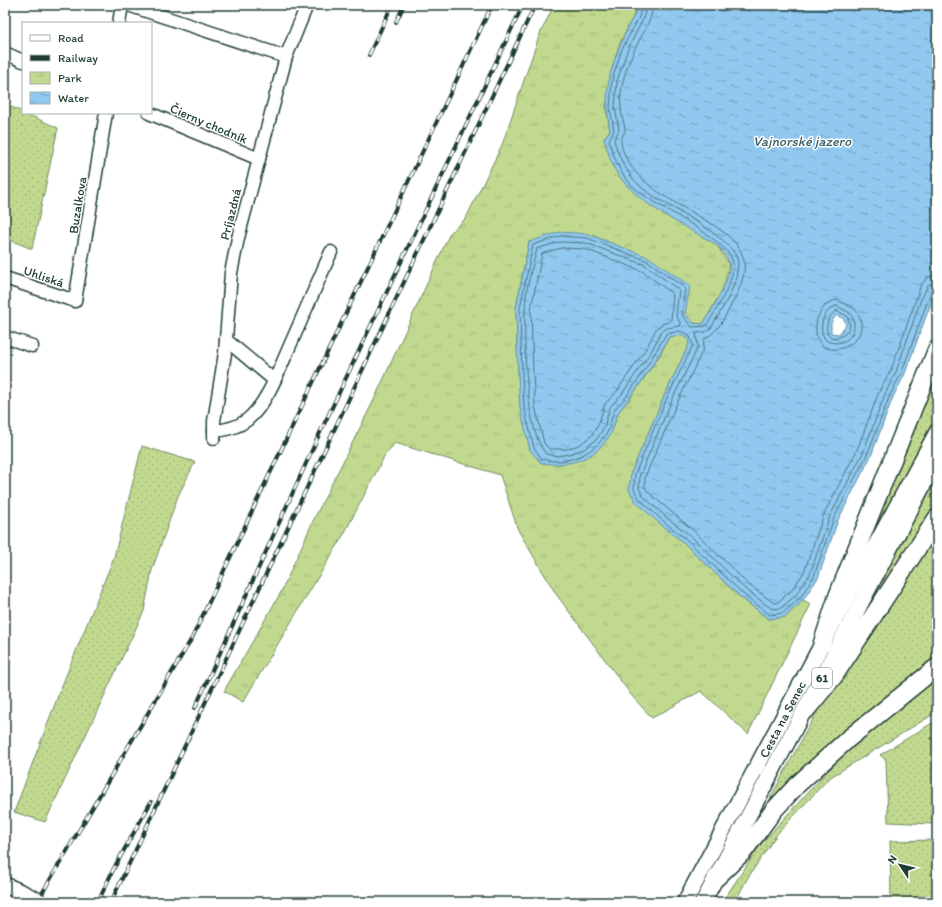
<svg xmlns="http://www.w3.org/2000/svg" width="942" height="907" font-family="Itim,sans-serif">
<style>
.grass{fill:url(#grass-dots);stroke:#708b62}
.park{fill:url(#park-tufts);stroke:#708b62}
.water{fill:url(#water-ripples);stroke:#6390a4;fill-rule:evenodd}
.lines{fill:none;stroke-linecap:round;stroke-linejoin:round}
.shore{stroke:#4c757f;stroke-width:1}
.minor-casing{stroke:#1f3d34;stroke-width:15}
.major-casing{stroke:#1f3d34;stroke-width:18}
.highway-casing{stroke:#1f3d34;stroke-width:20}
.minor{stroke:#fff;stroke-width:12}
.major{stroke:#fff;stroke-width:15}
.highway{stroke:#fff;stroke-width:17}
.rail-casing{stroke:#1f3d34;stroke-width:4}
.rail{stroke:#fff;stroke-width:2.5;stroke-dasharray:8;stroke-linecap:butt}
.major-bridge-casing{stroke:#1f3d34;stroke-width:18;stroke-linecap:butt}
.major-bridge{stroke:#fff;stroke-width:15}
.labels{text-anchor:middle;stroke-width:3;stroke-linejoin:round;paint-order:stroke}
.shield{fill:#fff;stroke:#627771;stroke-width:1}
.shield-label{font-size:12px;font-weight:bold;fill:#1f3d34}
.street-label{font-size:13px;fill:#1f3d34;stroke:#fff}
.water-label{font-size:14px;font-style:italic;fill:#3b6063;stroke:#fff}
</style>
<defs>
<pattern id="grass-dots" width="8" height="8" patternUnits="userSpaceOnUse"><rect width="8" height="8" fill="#c1d98f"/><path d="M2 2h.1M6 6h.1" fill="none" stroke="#a5bb7c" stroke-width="1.8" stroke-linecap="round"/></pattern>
<pattern id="park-tufts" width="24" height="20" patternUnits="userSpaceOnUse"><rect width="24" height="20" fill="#c1d98f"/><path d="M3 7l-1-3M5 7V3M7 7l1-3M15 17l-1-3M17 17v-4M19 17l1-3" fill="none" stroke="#a5bb7c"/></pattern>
<pattern id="water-ripples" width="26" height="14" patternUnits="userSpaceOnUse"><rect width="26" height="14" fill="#90c8ef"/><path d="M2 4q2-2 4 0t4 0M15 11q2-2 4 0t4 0" fill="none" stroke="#75a4c2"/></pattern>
</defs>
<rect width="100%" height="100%" fill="#fff"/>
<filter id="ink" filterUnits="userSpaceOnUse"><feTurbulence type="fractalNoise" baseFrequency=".025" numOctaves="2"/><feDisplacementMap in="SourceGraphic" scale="8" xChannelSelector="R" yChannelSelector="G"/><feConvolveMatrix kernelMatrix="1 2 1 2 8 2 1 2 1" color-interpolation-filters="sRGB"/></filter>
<g filter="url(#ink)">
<g class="grass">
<path d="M5 104 58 128 32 249 5 238Z"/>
<path d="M937 363V415L861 559Z"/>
<path d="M142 446 195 462 178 496 152 570 144 611 45 822 14 812 61 688 114 557Z"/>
<path d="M937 475V510L878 597 887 571Z"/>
<path d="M937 529V658L764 810 822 702Z"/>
<path d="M937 675V712L829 778 777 834 747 879 735 902H722L761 844 808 792 857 741Z"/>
<path d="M937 720V818L934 824 888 822 886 760 880 755Z"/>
<path d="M935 840 937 847V902H891L890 841Z"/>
</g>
<path class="park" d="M554 5H639L618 47 606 108 610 130 604 139 617 173 661 212 717 245 729 264 724 287 703 324 693 323 606 241 588 234 529 242 516 308 518 375 530 450 612 431 618 412 629 400 660 355 669 337 681 335 688 339 689 344 663 399 631 473 660 524 684 543 739 596 769 619 785 617 803 600 811 604 748 734 701 691 652 718 632 696 556 594 518 530 500 475 395 443 385 455 344 534 243 702 224 691 281 592 314 519 374 400 450 233 466 218 502 145 539 36Z"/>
<path class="water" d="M639 5H937V287L904 376 893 397 871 456 838 520 818 578 803 600 785 617 769 619 739 596 684 543 660 524 636 502 629 490 631 473 663 399 689 344 688 339 681 335 669 337C655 363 638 388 620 410 615 416 615 426 611 433 596 460 569 467 541 463L530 450 520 408 518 375 516 308 529 242 560 232 588 234 650 258 690 286 685 314 693 323 703 324C711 310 732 279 729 263 728 257 721 250 717 245 685 226 638 205 617 173 610 163 608 150 604 139L610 130C602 87 611 66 628 27 631 20 636 13 639 5ZM836 315 844 319 846 325 839 334 831 333V323Z"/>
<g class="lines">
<g class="shore">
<path d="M642 5 639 17 622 49 612 80 610 108 614 130 609 140C614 159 621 177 637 190 658 208 727 238 733 262 736 278 715 313 706 326L692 327 682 315 685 288 648 261 587 238 560 236 533 245 520 308 522 375 524 407 534 448 542 459C567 466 595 454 608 431 611 425 611 417 614 411 617 405 623 402 626 397 641 377 653 356 666 334L680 331 689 335 693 345 666 400 635 474 634 489 639 499 662 520 687 540 742 593 770 615 783 613 800 598 814 576 834 518 867 455 890 395 901 374 932 289 937 286"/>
<path d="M647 5 643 19 627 51 617 81 615 107 619 130 614 140C619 158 626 172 639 185 658 204 739 237 738 264 737 288 722 308 711 328L706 332 696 333 698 347 671 402 640 475 639 488 643 496 666 517 691 536 745 589 772 609 781 608 796 595 810 574 830 516 863 453 885 394 896 372 920 302 928 285 937 281"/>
<path d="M653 5C653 21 638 40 632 55 625 71 619 90 621 108 621 115 624 122 625 129 625 134 620 138 621 143 633 204 737 216 744 261 746 274 739 291 733 302 725 316 719 332 704 339L703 350 676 405 645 477V487L648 492 695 532 749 585 774 603 778 602 792 590 804 572 824 514 857 450 879 392 891 370 921 285 928 277 937 275"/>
<path d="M561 242 586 243 645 265 679 290 676 315 681 324 680 326 667 328 661 332 652 350 622 394 610 407 604 427 597 439 584 449 569 454 557 456 546 454C525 431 524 342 525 310 525 291 532 268 537 249Z"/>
<path d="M562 248 585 249 642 271 673 294 671 321 662 324 656 329 647 347 617 391 605 404 598 425 592 435 581 444 568 449H549L544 443 535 406 533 374 531 309 542 254Z"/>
<path d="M837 300 855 309C881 344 816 368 816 330 816 324 816 320 819 315 823 307 828 301 837 300Z"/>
<path d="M837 306 850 313C862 330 846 349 827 341 816 332 823 308 837 306Z"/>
<path d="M837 311 847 316 850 325C847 335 840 339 830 337 823 330 828 314 837 311Z"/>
</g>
<defs>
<g id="minor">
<path d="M128 5 286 57"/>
<path d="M119 23 122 5"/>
<path d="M5 53 23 61"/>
<path d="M149 113 259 159"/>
<path d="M5 278 75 301 106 113"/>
<path d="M5 337 32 346"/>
<path d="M226 340 274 380"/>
<path d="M214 431C226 430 237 428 247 420 268 403 281 365 292 341 305 311 318 281 331 252"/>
<path d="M214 438V421L225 353 231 273 238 238 286 57 307 5"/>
</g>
<g id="major">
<path d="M5 885 23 893"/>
<path id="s1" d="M685 902 822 644 937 432"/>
<path d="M703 902 937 459"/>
</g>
<g id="highway">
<path d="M822 644 838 595 937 349"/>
<path d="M806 710 834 676 937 518"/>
<path d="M716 878 743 852 774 810 798 784 848 739 937 667"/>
</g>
</defs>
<use href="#minor" class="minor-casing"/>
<use href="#major" class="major-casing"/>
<use href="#highway" class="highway-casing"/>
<use href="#minor" class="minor"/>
<use href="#major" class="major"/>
<use href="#highway" class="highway"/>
<defs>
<g id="rail">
<path d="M396 22 404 5"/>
<path d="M369 55 392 5"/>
<path d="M195 708 318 437 523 5"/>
<path d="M37 902 192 638 492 5"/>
<path d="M98 902 114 868 151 802"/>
<path d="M111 902 535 5"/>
</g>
</defs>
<use href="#rail" class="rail-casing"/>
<use href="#rail" class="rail"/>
<defs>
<path id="major-bridge" d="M23 893 41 902"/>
</defs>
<use href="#major-bridge" class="major-bridge-casing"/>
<use href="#major-bridge" class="major-bridge"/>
</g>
</g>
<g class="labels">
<rect class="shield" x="812" y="668" width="20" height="20" rx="3"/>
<g class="shield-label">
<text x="822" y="682">61</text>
</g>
<g class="street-label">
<text transform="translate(209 123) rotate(23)" y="5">Čierny chodník</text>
<text transform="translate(77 205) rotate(-81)" y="5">Buzalkova</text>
<text transform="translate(230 214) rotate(-76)" y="5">Príjazdná</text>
<text transform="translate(44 276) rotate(19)" y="5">Uhliská</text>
<text dy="5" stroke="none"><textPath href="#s1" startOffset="207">Cesta na Senec</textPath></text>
</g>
<g class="water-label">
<text x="802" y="146">Vajnorské jazero</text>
</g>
</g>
<rect width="942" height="907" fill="none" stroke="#fff" stroke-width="20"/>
<rect x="10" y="10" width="922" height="887" fill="none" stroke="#1f3d34" stroke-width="1.5" filter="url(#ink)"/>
<rect x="22" y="22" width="130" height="92" fill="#ffffff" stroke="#a5b1ae"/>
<rect x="30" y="35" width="20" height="6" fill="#ffffff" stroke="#a5b1ae"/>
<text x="58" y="42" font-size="12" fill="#1f3d34">Road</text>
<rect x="30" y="55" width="20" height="6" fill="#1f3d34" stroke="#a5b1ae"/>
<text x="58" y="62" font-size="12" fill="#1f3d34">Railway</text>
<rect x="30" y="72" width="20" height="12" fill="url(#park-tufts)" stroke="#a5b1ae"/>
<text x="58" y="82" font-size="12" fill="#1f3d34">Park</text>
<rect x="30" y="92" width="20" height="12" fill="url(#water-ripples)" stroke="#a5b1ae"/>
<text x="58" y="102" font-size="12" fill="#1f3d34">Water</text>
<g transform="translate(900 865) rotate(305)" stroke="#ffffff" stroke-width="3" paint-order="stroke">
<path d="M0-3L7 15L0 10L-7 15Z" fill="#1f3d34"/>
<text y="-6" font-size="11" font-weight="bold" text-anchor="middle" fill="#1f3d34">N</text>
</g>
</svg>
